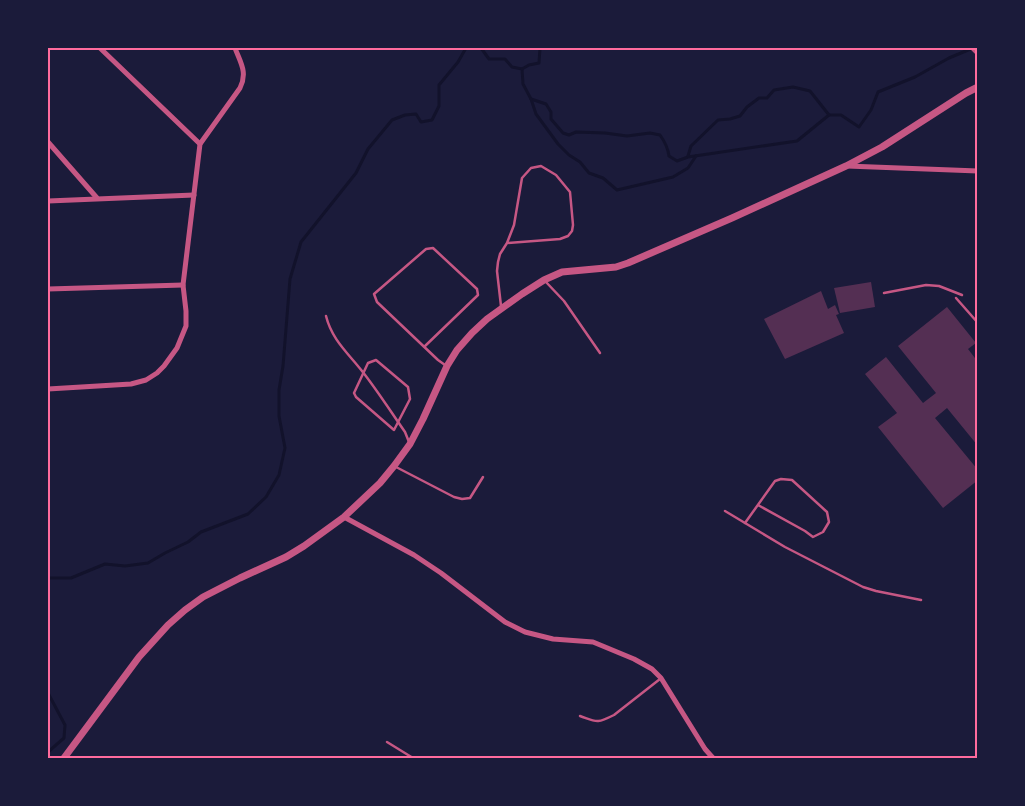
<svg xmlns="http://www.w3.org/2000/svg" width="1025" height="806" font-family="Quicksand,sans-serif">
<style>
.lines{fill:none;stroke-linecap:round;stroke-linejoin:round}
.stream{stroke:#12122b;stroke-width:3}
.building{fill:#542f53}
.service{stroke:#c65784;stroke-width:2.5}
.minor{stroke:#c65784;stroke-width:5}
.tertiary{stroke:#c65784;stroke-width:7}
.neatline{fill:none;stroke:#ff6b9d;stroke-width:2}
</style>
<rect width="100%" height="100%" fill="#1b1b3a"/>
<g class="lines">
<g class="stream">
<path d="M481 48 489 59H505L512 67 522 69 523 84 531 99 546 104 551 112V119L563 133 569 135 576 132 605 133 627 136 650 133 660 135C665 142 668 148 669 156L677 161 688 157 797 141 829 115H841L859 127 871 110 878 92 915 77 949 58 973 48"/>
<path d="M522 69 529 65 539 63 540 48"/>
<path d="M531 99 536 114 558 144 569 155 580 162 589 173 603 178 617 190 673 177 688 168 696 156"/>
<path d="M688 156 691 146 718 120 730 119 740 116 747 107 759 98H767L774 90 793 87 810 91 829 115"/>
<path d="M48 578H71L105 564 125 566 148 563 165 553 188 542 201 532 248 514 266 497 279 475 285 448 279 416V390L283 366 290 279 301 242 356 173 368 149 392 120 405 115 416 114 421 122 432 120 439 106V85L458 62 466 48"/>
<path d="M48 693 65 725 64 738 48 752"/>
</g>
</g>
<g class="building">
<path d="M871 282 875 307 840 313 834 288Z"/>
<path d="M821 291 828 309 835 305 839 314 836 315 844 333 785 359 764 319Z"/>
<path d="M947 307 976 343 968 349 978 362V446L947 408 935 418 978 470V480L943 508 878 427 897 413 865 374 886 357 923 403 936 393 898 346Z"/>
</g>
<g class="lines">
<g class="service">
<path d="M971 48 978 55"/>
<path d="M545 281 564 301 600 353"/>
<path d="M884 293 926 285 939 286 962 295"/>
<path d="M956 298 978 323"/>
<path d="M501 306 497 271 498 262 500 254 507 243 514 225 522 178 531 168 541 166 556 175 570 192 573 225 572 231 568 236 560 239 507 243"/>
<path d="M326 316C332 340 348 353 362 371 377 390 391 412 405 432L409 442"/>
<path d="M424 347 478 295 477 289 433 248 426 249 374 294 377 302 438 360 445 365"/>
<path d="M376 360 408 387 410 399 394 430 356 397 354 393 368 363Z"/>
<path d="M396 467 454 497 462 499 470 498 483 477"/>
<path d="M725 511 785 547 863 587 876 591 921 600"/>
<path d="M745 523 775 481 781 479 792 480 827 512 829 522 823 532 813 537 805 531 758 505"/>
<path d="M580 716C597 722 596 724 614 715L660 679"/>
<path d="M387 742 413 758"/>
</g>
<g class="minor">
<path d="M100 48 200 144"/>
<path d="M48 142 97 198"/>
<path d="M847 166 978 171"/>
<path d="M48 201 194 195"/>
<path d="M48 289 183 285"/>
<path d="M48 389 131 384 146 380 157 373 164 366 177 348 186 326V311L183 285 200 144 240 88C248 72 240 62 235 48"/>
<path d="M344 517 414 555 441 573 505 622 525 632 553 639 593 642 634 659 652 669 661 678 705 749 713 758"/>
</g>
<path class="tertiary" d="M64 758 139 657 168 625 185 610 203 597 240 578 286 557 304 546 344 517 380 483 394 466 410 444 423 419 447 366 457 350 472 333 487 319 522 294 544 280 562 272 616 267 628 263 732 218 846 166 882 147 966 93 978 87"/>
</g>
<rect width="1025" height="806" fill="none" stroke="#1b1b3a" stroke-width="98"/>
<rect x="49" y="49" width="927" height="708" class="neatline"/>
</svg>
